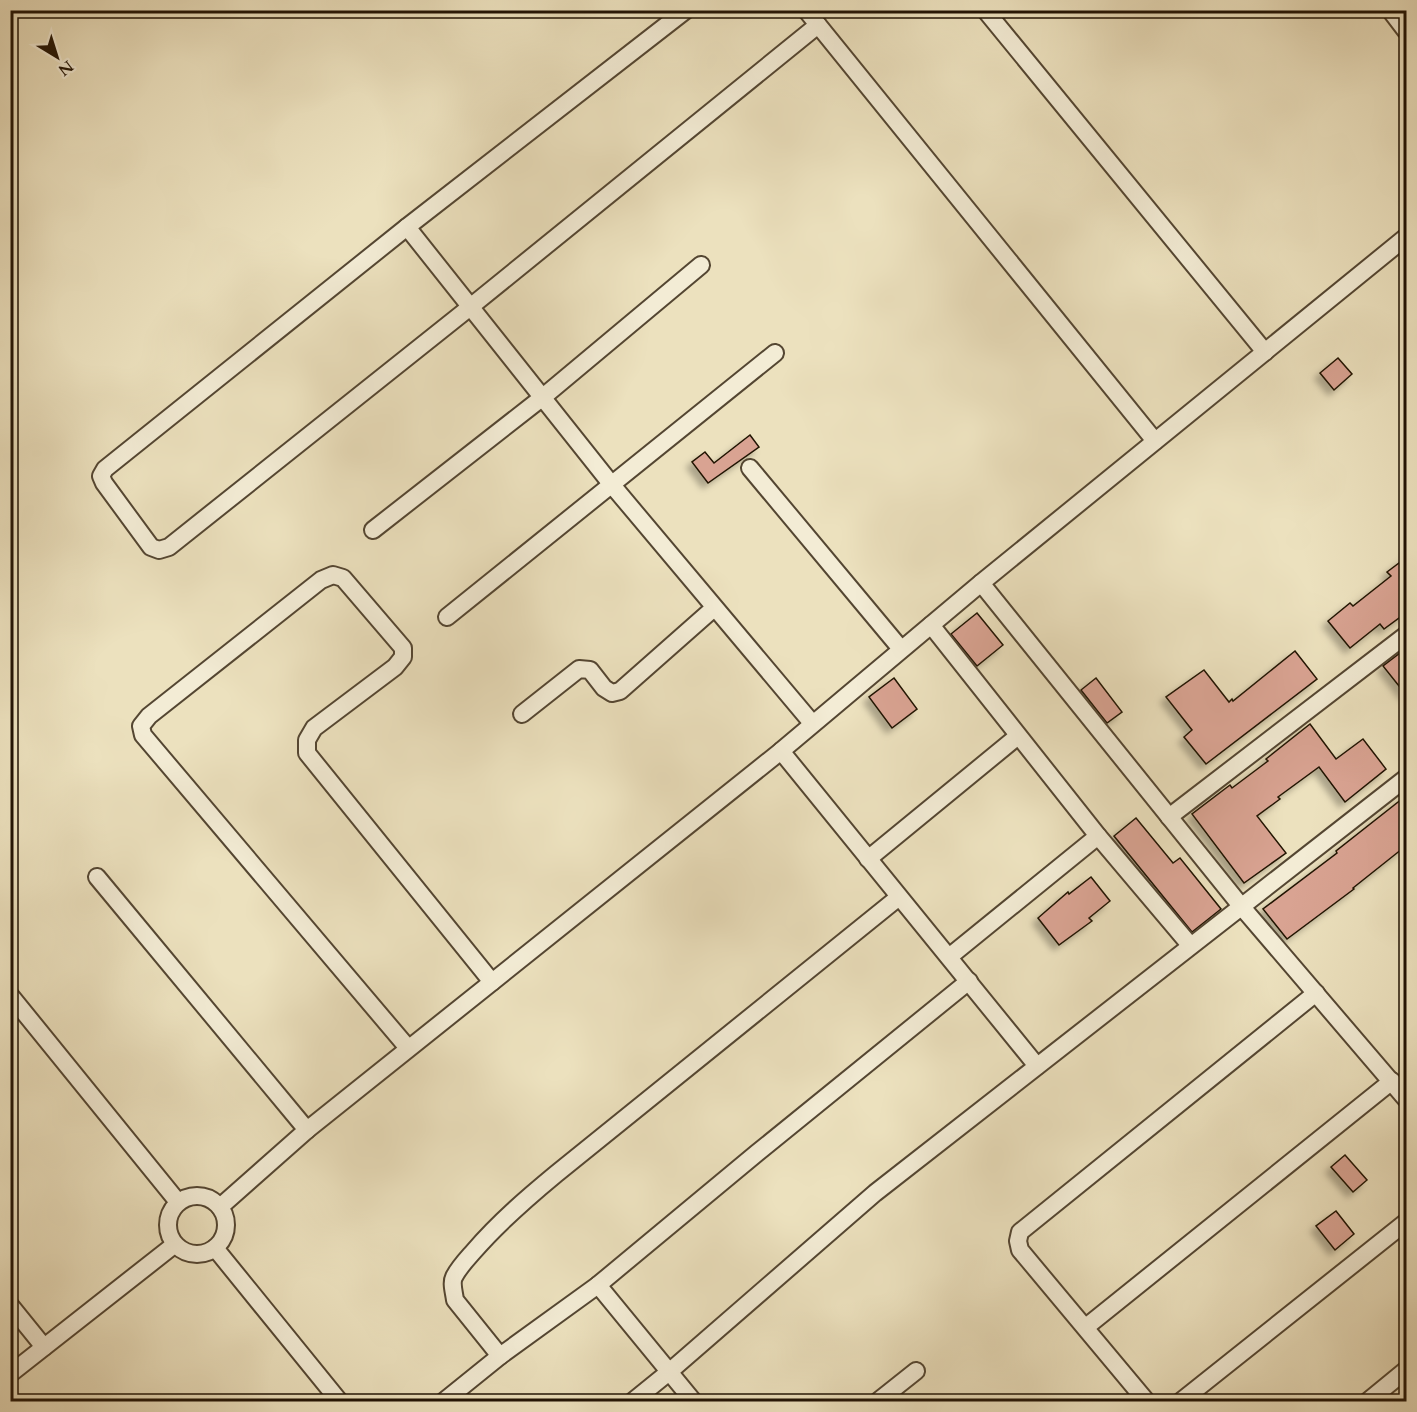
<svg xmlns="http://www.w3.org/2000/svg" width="1417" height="1412" font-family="Cardo,serif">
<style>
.building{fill:#d9a392;stroke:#211304;stroke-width:1.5;filter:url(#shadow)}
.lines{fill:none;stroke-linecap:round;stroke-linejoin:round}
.minor-casing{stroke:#544632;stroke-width:20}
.minor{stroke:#f3ecd5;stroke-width:16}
</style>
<defs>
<filter id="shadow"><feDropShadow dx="-5.5" dy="5.5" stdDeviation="3" flood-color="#0004"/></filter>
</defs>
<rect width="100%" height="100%" fill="#ece1be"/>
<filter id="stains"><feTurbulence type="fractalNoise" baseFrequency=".00333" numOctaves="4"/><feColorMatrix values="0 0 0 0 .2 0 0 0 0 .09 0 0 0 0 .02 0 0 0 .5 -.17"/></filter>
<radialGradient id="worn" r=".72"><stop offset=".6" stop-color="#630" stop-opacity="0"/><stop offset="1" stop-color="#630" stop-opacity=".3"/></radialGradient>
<g class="building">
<path d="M1338 358 1352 374 1334 390 1320 373Z"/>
<path d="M750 435 759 447 708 483 692 462 705 452 714 463Z"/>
<path d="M1407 557V612L1384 629 1380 624 1350 648 1328 621 1350 603 1353 606 1391 576 1387 572Z"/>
<path d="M977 613 1003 645 977 666 951 634Z"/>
<path d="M1295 651 1317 679 1206 764 1184 737 1192 730 1166 697 1204 670 1229 702 1232 699 1233 701Z"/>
<path d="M1400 653 1407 662V696L1383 666Z"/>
<path d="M894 678 917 709 892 728 869 697Z"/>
<path d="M1096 678 1122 712 1107 723 1081 690Z"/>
<path d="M1310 724 1336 759 1363 739 1386 769 1345 802 1319 767 1278 797 1280 799 1257 816 1286 853 1244 883 1192 814 1230 785 1232 788 1268 761 1266 759Z"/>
<path d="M1407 795V845L1353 888 1354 889 1287 939 1263 909 1337 853 1336 851Z"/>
<path d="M1136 818 1173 863 1180 858 1221 909 1192 932 1114 836Z"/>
<path d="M1091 877 1110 901 1089 918 1092 921 1059 945 1038 918 1068 892 1069 894Z"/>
<path d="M1345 1155 1367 1180 1353 1192 1331 1167Z"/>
<path d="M1336 1211 1354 1234 1335 1250 1316 1226Z"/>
</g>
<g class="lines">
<defs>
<g id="minor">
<path d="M686 10 407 227 105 469 101 476 104 483 151 547 159 550 169 547 469 308 818 25"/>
<path d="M806 10 1155 441"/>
<path d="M985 10 1265 352"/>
<path d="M1390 10 1406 31"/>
<path d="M407 227 612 485 812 723"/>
<path d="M750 468 901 649"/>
<path d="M373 530 543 397 701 265"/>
<path d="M981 583 1241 906 1406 1099"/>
<path d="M447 617 775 353"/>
<path d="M931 625 1098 836 1190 945"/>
<path d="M522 714 579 669 590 670 604 688 612 693 620 691 714 608"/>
<path d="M781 751 1037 1066"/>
<path d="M1169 817 1406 635"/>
<path d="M868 859 1018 736"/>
<path d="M97 877 307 1130"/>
<path d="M949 957 1098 836"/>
<path d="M10 995 178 1202"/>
<path d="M408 1048 143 735 141 726 149 716 321 580 333 575 343 578 403 648V657L395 667 314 728 307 740V753L492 982"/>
<circle cx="197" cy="1225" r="29"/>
<path d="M220 1207 307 1130 781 751 981 583 1406 237"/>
<path d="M215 1248 340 1402"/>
<path d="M598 1285 694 1402"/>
<path d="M10 1305 44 1347"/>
<path d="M1086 1327 1392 1081"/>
<path d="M500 1356 455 1300C454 1292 451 1283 454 1277 459 1267 467 1259 474 1251 499 1222 527 1198 556 1174L899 897"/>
<path d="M10 1374 174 1245"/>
<path d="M443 1402 500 1356 598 1285 757 1153 969 981"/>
<path d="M632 1402 669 1372 875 1193 1406 778"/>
<path d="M877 1402 916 1371"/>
<path d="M1147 1402 1020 1250 1018 1241 1020 1232 1316 993"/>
<path d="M1180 1402 1406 1222"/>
<path d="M1367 1402 1406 1370"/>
</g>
</defs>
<use href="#minor" class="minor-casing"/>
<use href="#minor" class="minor"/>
</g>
<rect width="1417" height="1412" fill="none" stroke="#ece1be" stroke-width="36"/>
<rect x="12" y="12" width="1393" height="1388" fill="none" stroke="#211304" stroke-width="3"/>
<rect x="18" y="18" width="1381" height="1376" fill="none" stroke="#211304" stroke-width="1.5"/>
<g transform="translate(57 57) rotate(142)" stroke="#f3ecd5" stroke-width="4.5" paint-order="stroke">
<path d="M0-4.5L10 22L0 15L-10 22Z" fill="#211304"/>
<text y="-9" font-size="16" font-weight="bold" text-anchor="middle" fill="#211304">N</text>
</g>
<rect width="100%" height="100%" filter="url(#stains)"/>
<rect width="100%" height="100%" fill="url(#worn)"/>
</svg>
